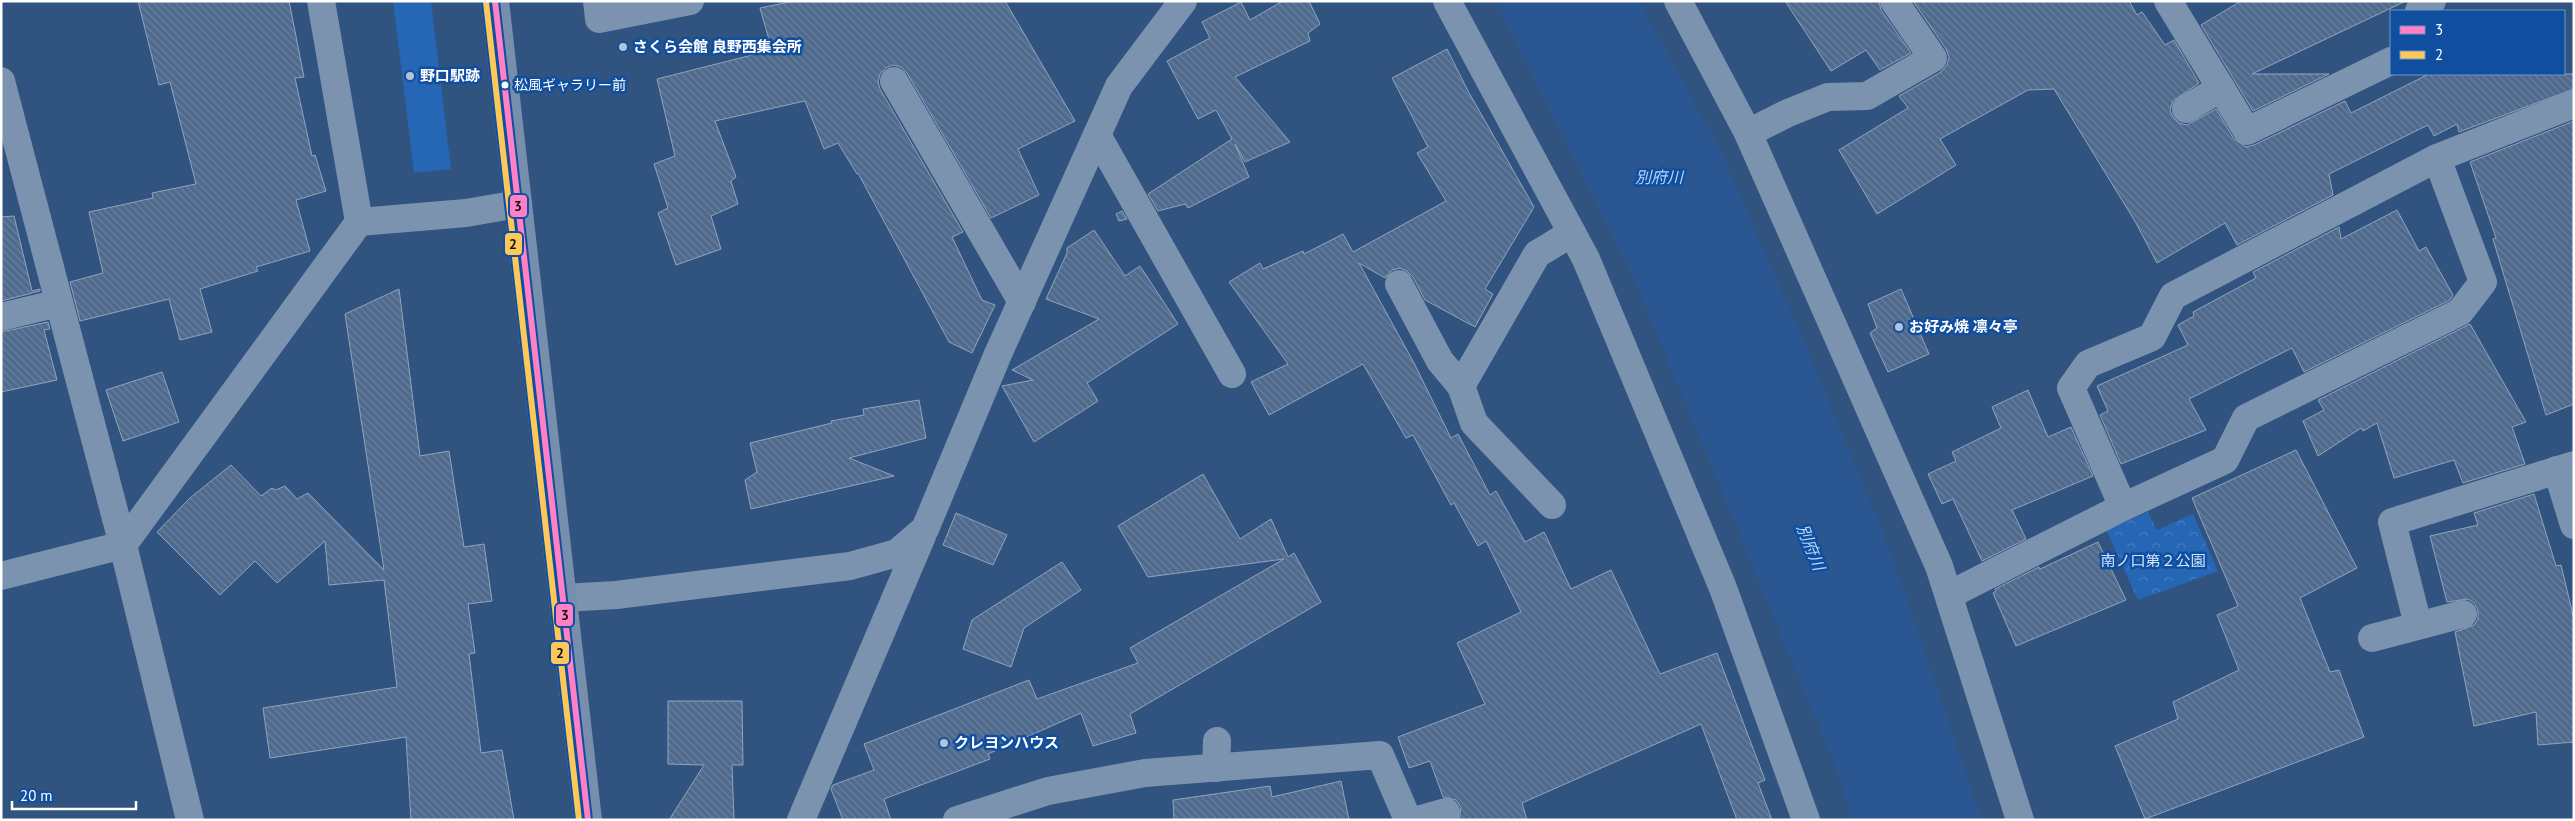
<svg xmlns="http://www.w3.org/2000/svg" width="2575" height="821" font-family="'PT Sans','Noto Sans JP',sans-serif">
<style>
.grass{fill:#2566b5}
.park{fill:url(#park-crowns)}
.water{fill:#2a5791}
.building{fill:url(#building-back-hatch);stroke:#91a4bd}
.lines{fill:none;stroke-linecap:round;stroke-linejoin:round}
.street{stroke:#7c93af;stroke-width:28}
.secondary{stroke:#788ead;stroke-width:28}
.bus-1-casing{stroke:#104fa0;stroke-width:10}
.bus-2-casing{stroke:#104fa0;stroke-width:10}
.bus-1{stroke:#ff80c5;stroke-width:6}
.bus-2{stroke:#fdc75a;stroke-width:6}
.poi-dot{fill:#b7c3d2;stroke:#104fa0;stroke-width:2}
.bus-dot{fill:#fff;stroke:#104fa0;stroke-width:2}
.labels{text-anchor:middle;stroke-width:5;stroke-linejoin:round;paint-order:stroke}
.bus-label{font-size:14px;fill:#fff;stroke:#104fa0;text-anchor:start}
.poi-label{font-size:15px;font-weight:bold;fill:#fff;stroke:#104fa0;text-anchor:start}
.park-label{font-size:15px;fill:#d1e6fe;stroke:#104fa0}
.water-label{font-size:16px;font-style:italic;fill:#b5d5fb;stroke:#104fa0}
.line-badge{stroke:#104fa0;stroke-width:2}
.pale-badge-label{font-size:14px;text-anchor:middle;font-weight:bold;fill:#111}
</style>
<defs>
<pattern id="park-crowns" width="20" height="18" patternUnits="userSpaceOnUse" patternTransform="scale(1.25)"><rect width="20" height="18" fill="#2566b5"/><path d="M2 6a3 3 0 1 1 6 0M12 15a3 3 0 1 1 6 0" fill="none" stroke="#467dc0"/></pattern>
<pattern id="building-back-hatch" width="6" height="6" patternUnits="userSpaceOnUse" patternTransform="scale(1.25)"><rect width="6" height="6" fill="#4f6a8d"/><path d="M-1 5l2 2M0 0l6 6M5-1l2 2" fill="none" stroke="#69809e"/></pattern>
</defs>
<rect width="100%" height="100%" fill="#31537f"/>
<path class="grass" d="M393 1H431L451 169 414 173Z"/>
<path class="park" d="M2148 512 2157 530 2193 514 2218 571 2138 600 2106 530Z"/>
<path class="water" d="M1496 1H1639L1721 151 1816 369 1890 550 1982 820H1851L1837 771 1632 274Z"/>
<g class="building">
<path d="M138 1H289L304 77 295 78 312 156 315 155 326 191 296 200 310 251 256 267 258 271 200 289 212 332 180 340 169 299 80 321 70 282 103 273 89 212 153 198 152 193 196 184 170 82 159 85Z"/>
<path d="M794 1H1005L1075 121 1018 149 1039 195 991 218 907 73 901 67 893 65 886 68 880 74 878 82 880 89 963 232 952 237 982 300 995 305 972 353 949 342 858 173 857 174 838 143 824 149 805 101 715 121 736 177 731 181 738 204 711 216 721 249 676 265 658 213 668 208 654 164 675 156 657 79 772 50 760 8Z"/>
<path d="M1283 1H1309L1320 24 1308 33 1310 41 1235 77 1290 142 1245 162 1235 144 1249 177 1188 208 1185 204 1158 211 1148 194 1232 139 1216 110 1198 119 1167 61 1210 38 1202 22 1241 2 1250 20Z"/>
<path d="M1785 1H1879L1881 10 1911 53 1880 70 1866 50 1831 71Z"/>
<path d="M1913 1H2129L2137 15 2142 12 2165 45 2174 40 2199 83 2173 101 2170 110 2173 117 2179 123 2187 125 2216 109 2234 139 2246 147 2254 145 2345 101 2351 113 2429 74H2574V89L2459 132 2457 124 2434 136 2428 125 2329 174 2333 195 2237 245 2225 223 2157 263 2136 223 2054 89 2028 90 1940 139 1956 165 1877 214 1839 150 1908 108 1899 96 1941 72 1947 65 1949 57 1946 49Z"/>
<path d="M2241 1H2406L2252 74H2329L2253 111 2201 25Z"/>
<path d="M1447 49 1468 91 1534 207 1485 289 1493 294 1475 327 1425 300 1413 277 1407 271 1400 268 1392 270 1385 278 1359 263 1414 363 1451 438 1458 434 1490 495 1496 491 1525 542 1544 532 1571 589 1611 570 1660 674 1717 653 1765 780 1758 783 1772 820H1737L1701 724 1522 803 1527 820H1459L1461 807 1456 800 1443 797 1430 761 1409 768 1398 737 1485 704 1457 643 1521 612 1486 541 1478 546 1454 503 1451 505 1413 435 1406 438 1363 364 1269 415 1251 382 1288 364 1229 282 1260 263 1263 269 1303 251 1304 254 1343 234 1353 252 1446 201 1417 153 1428 147 1392 78Z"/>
<path d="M2574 121V404L2546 415 2493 239 2496 238 2470 162Z"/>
<path d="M2397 210 2419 251 2426 247 2453 295 2450 300 2304 372 2292 348 2189 399 2206 430 2121 464 2100 415 2108 411 2097 386 2188 345 2178 325 2194 316 2193 312 2256 278 2253 272 2339 227 2341 239Z"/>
<path d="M1122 211 1127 219 1119 221 1116 214Z"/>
<path d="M14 216 32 291 40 289V291L1 301V217Z"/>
<path d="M1094 230 1125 276 1140 266 1178 324 1087 383 1098 401 1034 442 1002 386 1033 380 1012 370 1099 319 1046 299 1067 253V248Z"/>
<path d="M399 289 420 456 449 451 464 547 484 544 492 601 468 604 475 653 469 654 481 753 502 750 514 820H411L406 737 270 758 263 708 397 687 384 580 329 585 325 541 277 583 255 561 220 595 157 532 190 498 231 465 261 496 272 488 276 490 285 486 297 499 308 493 384 570 345 314Z"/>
<path d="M1901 289 1929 354 1888 372 1870 333 1877 328 1868 304Z"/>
<path d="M48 322 50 329 44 330 57 380 1 392V332Z"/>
<path d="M2470 324 2526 422 2512 427 2525 464 2463 483 2454 460 2394 478 2377 423 2363 431 2361 428 2318 456 2303 421 2324 410 2318 400Z"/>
<path d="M162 372 179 422 123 441 106 390Z"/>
<path d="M2028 390 2048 437 2071 427 2093 476 2012 510 2026 539 1982 561 1953 499 1942 504 1928 474 1956 461 1952 452 2001 428 1992 407Z"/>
<path d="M919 400 926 438 849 458 894 476 751 509 745 480 757 472 750 443 832 423 831 421 864 415 863 409Z"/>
<path d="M2296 450 2357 568 2300 598 2330 672 2339 670 2364 737 2145 819 2115 746 2178 719 2173 702 2239 670 2217 615 2238 606 2192 498Z"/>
<path d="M1203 474 1240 539 1271 519 1288 557 1294 553 1321 602 1130 714 1136 733 1093 746 1081 713 988 754 990 759 884 799 891 820H843L831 789 833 785 874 770 864 744 1029 680 1037 699 1138 663 1130 648 1284 559 1148 577 1118 526Z"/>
<path d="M2534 494 2556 566 2561 565 2574 619V742L2538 745 2536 712 2474 726 2455 632 2474 625 2478 619V610L2474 603 2468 599 2447 602 2430 536 2478 525 2474 513Z"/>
<path d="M956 513 1007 535 993 565 943 545Z"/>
<path d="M2098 542 2126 600 2016 646 1993 593 1996 591 1995 589 2039 567 2040 569Z"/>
<path d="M1062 562 1081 590 1024 628 1011 667 963 649 972 620Z"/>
<path d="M668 701H742L743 765H732L734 820H669L704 765 668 764Z"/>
<path d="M1341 781 1349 820H1174L1173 800 1270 786 1272 797Z"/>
</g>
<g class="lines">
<g class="street">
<path d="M597 1 599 19 690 1"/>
<path d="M1447 1 1586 259 1723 588 1806 820"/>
<path d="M1678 1 1748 133 1939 566 2020 820"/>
<path d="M2168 1 2247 131 2391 61"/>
<path d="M2419 11 2422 5 2432 1"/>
<path d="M1 81 123 545 190 820"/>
<path d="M894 81 1022 302"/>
<path d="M2186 109 2221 88"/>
<path d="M1748 133 1788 113 1828 97 1867 96 1933 58 1894 1"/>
<path d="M1097 135 1232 374"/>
<path d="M359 222 466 213 518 204"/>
<path d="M1399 284 1440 361 1461 386"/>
<path d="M1 317 59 303"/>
<path d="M2557 470 2574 525"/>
<path d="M1552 505 1474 423 1461 386 1537 254 1572 233"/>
<path d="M2123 507 2071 388 2088 364 2152 337 2173 296 2437 158 2574 104"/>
<path d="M1 576 123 545 359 222 321 1"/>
<path d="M1949 595 2123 507 2225 460 2246 418 2460 312 2483 282 2437 158"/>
<path d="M563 598 616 595 850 566 897 553 925 529 998 354 1119 86 1183 1"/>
<path d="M2418 625 2392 522 2574 465"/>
<path d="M2372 638 2463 614"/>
<path d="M1216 768 1217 741"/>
<path d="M801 820 922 536"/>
<path d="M957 820 1048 791 1145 773 1380 755 1408 820"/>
<path d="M1418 820 1446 812"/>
</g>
<path class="secondary" d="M495 1 588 820"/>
<defs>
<path id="bus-1" d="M495 1 588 820"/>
<path id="bus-2" d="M486 2 579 820"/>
</defs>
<use href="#bus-1" class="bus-1-casing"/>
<use href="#bus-2" class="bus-2-casing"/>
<use href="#bus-1" class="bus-1"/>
<use href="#bus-2" class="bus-2"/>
</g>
<g class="poi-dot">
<circle cx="623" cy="47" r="5"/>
<circle cx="410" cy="76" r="5"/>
<circle cx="1899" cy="327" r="5"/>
<circle cx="944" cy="743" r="5"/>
</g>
<circle class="bus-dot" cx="505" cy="85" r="4.5"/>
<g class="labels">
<g class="bus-label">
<text x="514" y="90">松風ギャラリー前</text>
</g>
<g class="poi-label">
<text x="633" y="52">さくら会館 良野西集会所</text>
<text x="420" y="81">野口駅跡</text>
<text x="1909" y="332">お好み焼 凛々亭</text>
<text x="954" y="748">クレヨンハウス</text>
</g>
<g class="park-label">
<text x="2153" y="566">南ノ口第２公園</text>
</g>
<g class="water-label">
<text x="1659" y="183">別府川</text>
<text transform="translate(1811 547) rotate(68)" y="6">別府川</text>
</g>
</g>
<g class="line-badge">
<rect x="509" y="194" width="19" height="24" rx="5" fill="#ff80c5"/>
<rect x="504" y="232" width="19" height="24" rx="5" fill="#fdc75a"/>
<rect x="555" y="603" width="19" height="24" rx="5" fill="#ff80c5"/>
<rect x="550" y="641" width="20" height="24" rx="5" fill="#fdc75a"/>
</g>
<g class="pale-badge-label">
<text x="518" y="211">3</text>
<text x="513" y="249">2</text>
<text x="565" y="620">3</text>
<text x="560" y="658">2</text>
</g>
<rect width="2575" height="821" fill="none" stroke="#ffffff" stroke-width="5"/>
<rect x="2390" y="10" width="175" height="65" fill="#104fa0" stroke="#7095c6"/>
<rect x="2400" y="26" width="25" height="8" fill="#ff80c5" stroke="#7095c6"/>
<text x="2435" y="35" font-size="15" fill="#ffffff">3</text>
<rect x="2400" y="51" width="25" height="8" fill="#fdc75a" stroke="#7095c6"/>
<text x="2435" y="60" font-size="15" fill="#ffffff">2</text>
<path d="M12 801v8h124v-8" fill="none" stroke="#ffffff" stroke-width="2.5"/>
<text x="20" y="801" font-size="15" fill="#ffffff" stroke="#104fa0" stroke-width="4" paint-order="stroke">20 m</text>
</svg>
